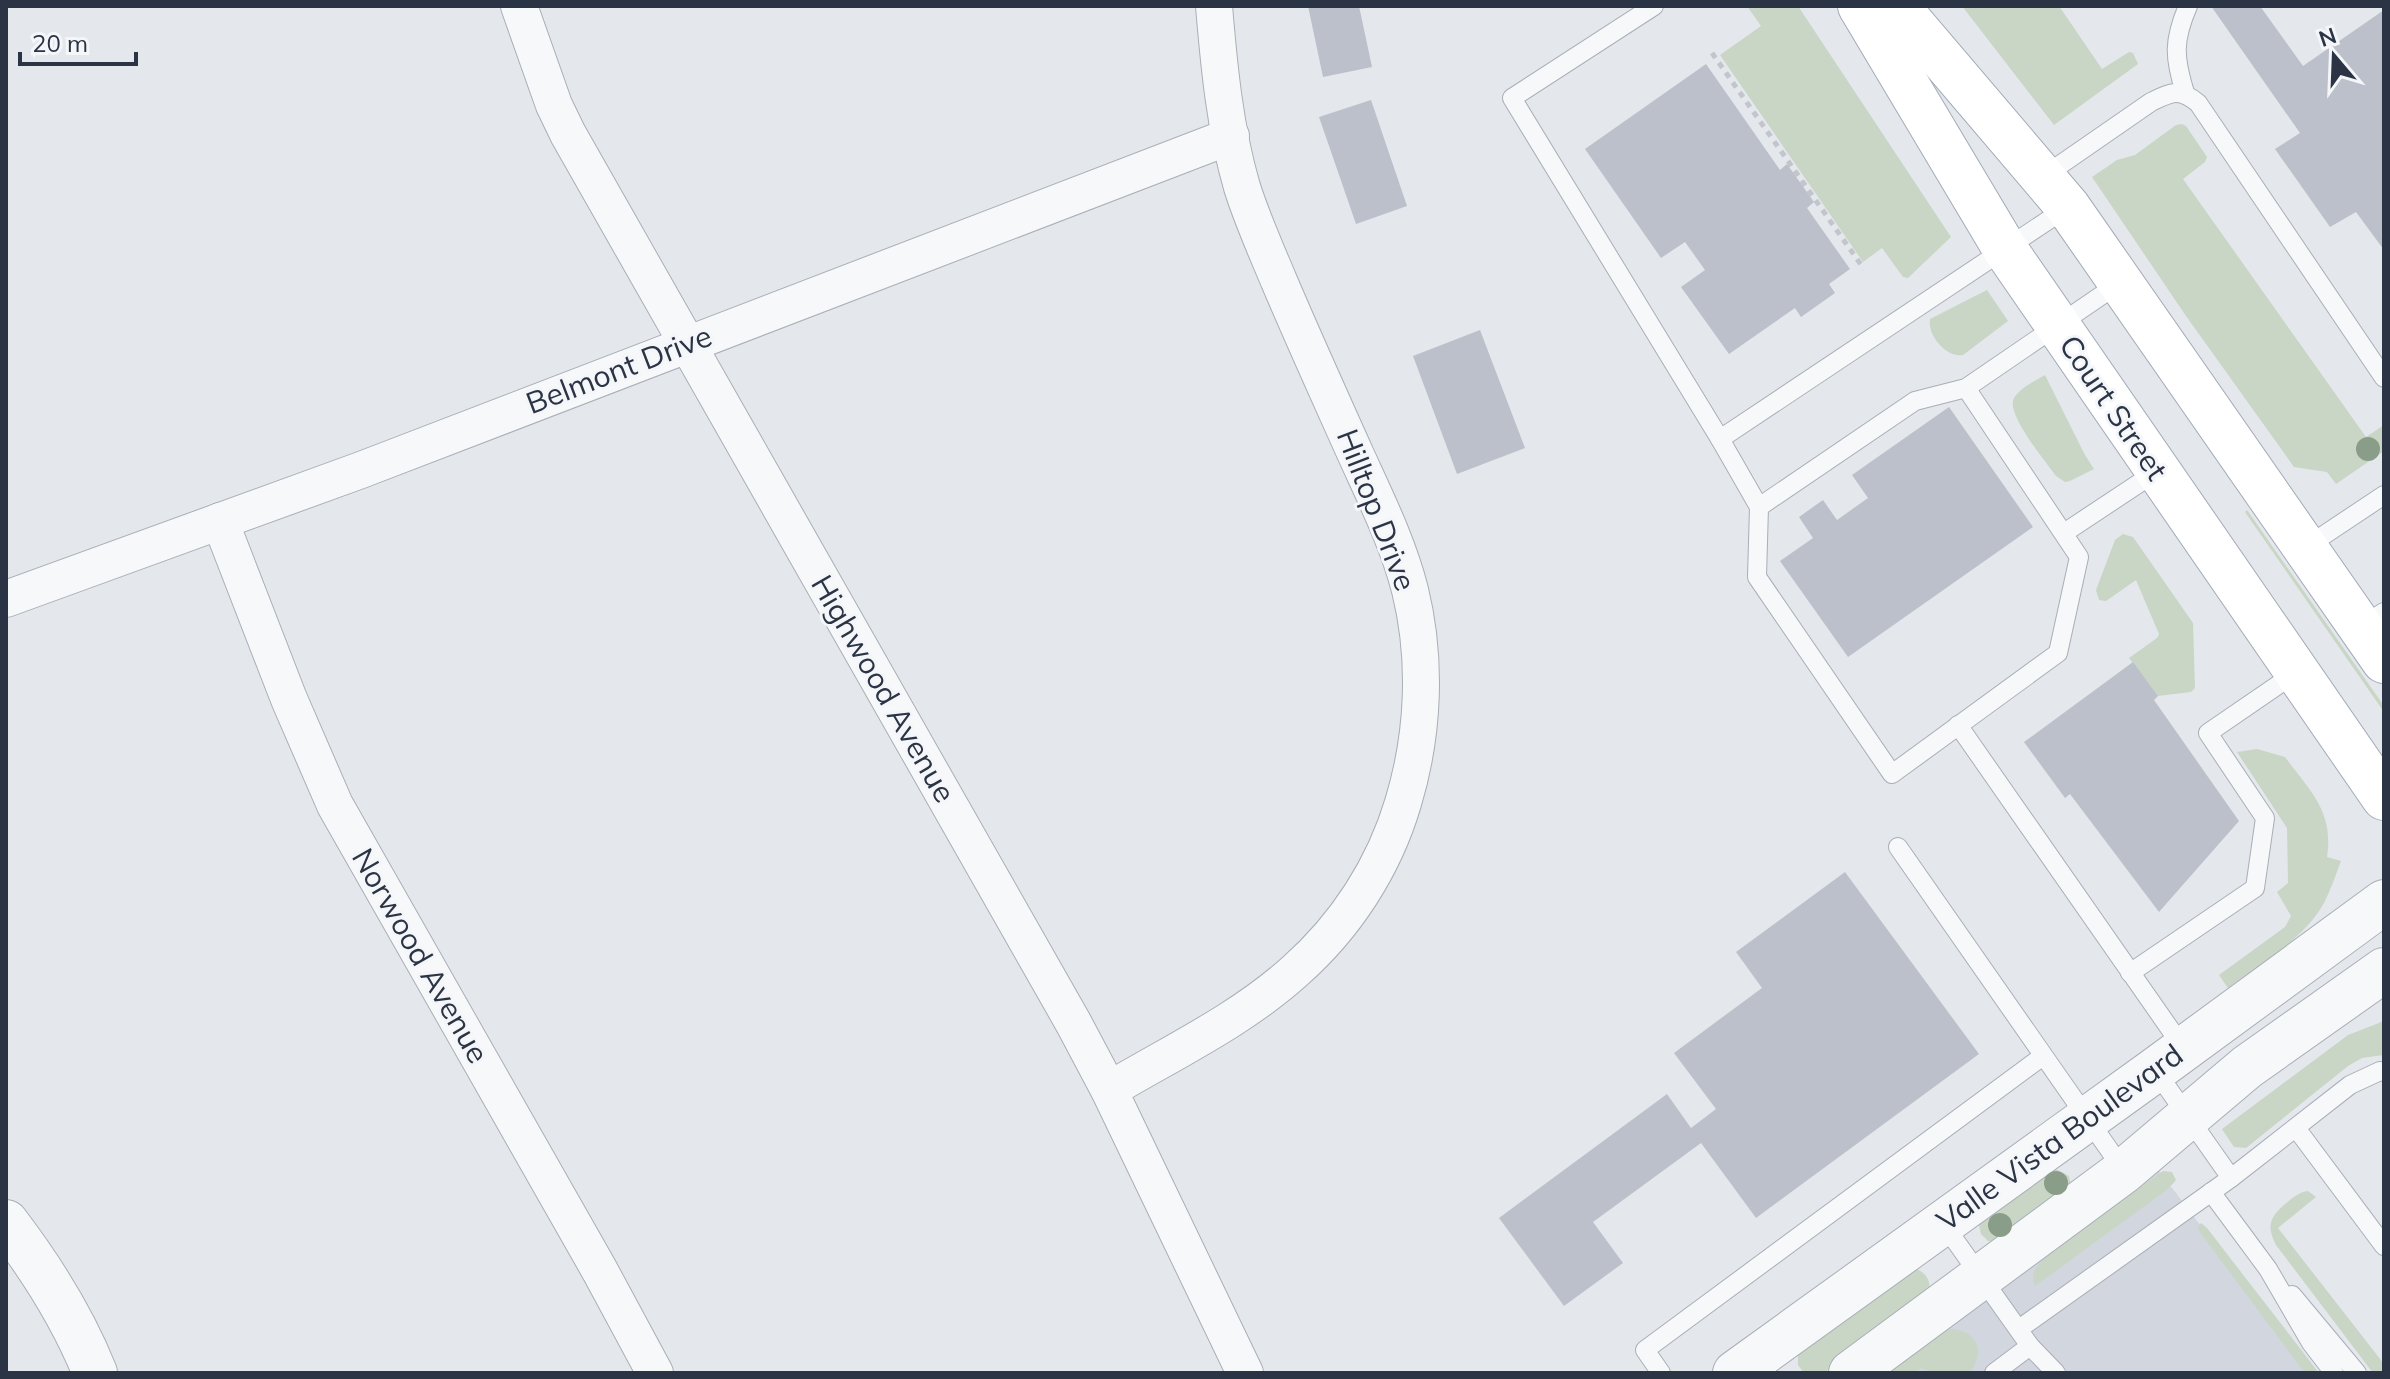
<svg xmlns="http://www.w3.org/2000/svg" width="2390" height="1379" font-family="Mulish,sans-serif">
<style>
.built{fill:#d2d6de}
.green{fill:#c9d6c5}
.building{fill:#bbc0ca}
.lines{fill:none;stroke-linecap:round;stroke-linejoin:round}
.service-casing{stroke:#a9aeb7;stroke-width:20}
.minor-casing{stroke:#a9aeb7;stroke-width:38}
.tertiary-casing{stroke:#a9aeb7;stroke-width:46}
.primary-casing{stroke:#a3abb8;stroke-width:46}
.path{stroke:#c2c5cb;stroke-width:5;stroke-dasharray:6 6;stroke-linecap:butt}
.service{stroke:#f7f8fa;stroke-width:18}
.minor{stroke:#f7f8fa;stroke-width:36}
.tertiary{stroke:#f7f8fa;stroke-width:44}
.primary{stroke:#fff;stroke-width:44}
.tree{fill:#899d89}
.labels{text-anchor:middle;stroke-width:6;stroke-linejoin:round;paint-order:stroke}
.street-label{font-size:30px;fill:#2b3445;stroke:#f4f6f9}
</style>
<rect width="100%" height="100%" fill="#e4e7ec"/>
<path class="built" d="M2154 1164 2312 1373H1879Z"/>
<g class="green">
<path d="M1747 6H1798L1951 237 1908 278 1903 277 1882 248 1863 262 1720 55 1761 26Z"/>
<path d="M1962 6H2059L2102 69 2129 52 2133 53 2138 64 2054 125Z"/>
<path d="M2182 124 2186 126 2207 157 2205 162 2183 179 2366 437 2384 425V451L2336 484 2327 472 2294 467 2186 316 2092 177 2117 160 2135 155 2176 125Z"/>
<path d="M1987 290 2008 321 1963 355C1946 358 1927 335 1930 319Z"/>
<path d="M2045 375 2085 455 2094 469 2070 481 2065 482 2056 476C2046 462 2005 413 2014 398 2020 388 2035 381 2045 375Z"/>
<path d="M2247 510 2384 706V712L2245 512Z"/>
<path d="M2123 534 2133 537 2193 623 2195 688 2191 692 2158 696 2129 658 2157 638 2159 634 2136 580 2106 601 2099 600 2096 590 2115 540Z"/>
<path d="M2257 749 2285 757C2310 791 2334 811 2327 857L2341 861C2336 874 2331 889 2325 901 2307 937 2259 965 2228 988L2219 975 2285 927 2291 916 2277 892 2288 883 2287 828 2237 752Z"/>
<path d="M2384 1021V1055L2362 1058 2348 1066 2246 1148 2234 1147 2222 1129 2348 1035Z"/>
<path d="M2054 1168 2069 1176 2071 1186 1997 1242 1988 1241 1981 1234 1979 1225 1986 1213Z"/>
<path d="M2163 1171 2172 1172 2176 1180 2168 1189 2035 1286C2030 1273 2036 1267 2045 1257Z"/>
<path d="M2308 1191 2316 1197 2278 1228 2384 1364V1373H2373L2276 1245C2266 1226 2270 1217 2285 1204 2293 1198 2299 1192 2308 1191Z"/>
<path d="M2201 1223 2207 1228 2319 1373H2305L2199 1231 2198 1227Z"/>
<path d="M1914 1268C1928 1273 1933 1284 1927 1297L1824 1373H1804L1798 1365V1354Z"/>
<path d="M1953 1329C1978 1332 1986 1354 1969 1373H1934L1921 1368 1915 1373H1881L1938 1330Z"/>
</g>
<g class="building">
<path d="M1308 6H1359L1372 67 1323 77Z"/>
<path d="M2211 6H2260L2303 66 2384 10V250L2356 212 2330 227 2275 149 2300 133Z"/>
<path d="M1706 64 1780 170 1787 164 1814 202 1807 208 1850 269 1829 284 1835 293 1801 317 1795 308 1729 354 1681 287 1705 270 1685 242 1661 258 1585 149Z"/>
<path d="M1371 100 1407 206 1356 224 1319 117Z"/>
<path d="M1480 330 1525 448 1457 474 1413 356Z"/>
<path d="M1949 407 2033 527 1848 657 1780 561 1813 538 1799 517 1823 500 1837 520 1868 498 1852 475Z"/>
<path d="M2133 662 2158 696 2154 700 2239 821 2159 912 2070 794 2065 798 2024 742Z"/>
<path d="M1845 872 1979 1054 1756 1218 1701 1143 1593 1222 1623 1263 1564 1306 1499 1218 1667 1094 1691 1128 1716 1109 1674 1053 1762 988 1736 952Z"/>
</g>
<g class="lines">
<defs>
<g id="service">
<path d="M1654 6 1512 98 1720 439 1759 507"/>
<path d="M2185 93C2174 57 2173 41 2188 6"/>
<path d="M2044 176 2151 102C2172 92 2179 88 2198 103L2384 378"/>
<path d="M1966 388 2079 557 2058 653 1892 774 1757 577 1759 507 1915 401 1966 388 2121 282"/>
<path d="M1720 439 2068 207"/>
<path d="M2064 533 2156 472"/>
<path d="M2306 547 2384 495"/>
<path d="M2360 627 2384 612"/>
<path d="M1958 725 2184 1049"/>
<path d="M1898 847 2124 1171"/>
<path d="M2130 973 2255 888 2265 818 2208 733 2297 672"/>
<path d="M2296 1128 2384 1246"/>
<path d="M2231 1178 2350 1085 2380 1071 2384 1072"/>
<path d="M2211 1192 2268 1269 2311 1343 2334 1373"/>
<path d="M1942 1222 2030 1346 2056 1373"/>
<path d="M2292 1295 2357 1373"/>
<path d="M2019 1329 2231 1178 2155 1070"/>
<path d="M1661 1373 1645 1350 2043 1056"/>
<path d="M1994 1373 2030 1346"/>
</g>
<g id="minor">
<path d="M519 6 554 105 568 134 1074 1024 1109 1090 1245 1373"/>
<path d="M220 521 289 699 335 805 600 1271 655 1373"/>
<path d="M6 599 361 470 1231 136"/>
<path d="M1109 1090C1171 1053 1241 1020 1295 971 1346 926 1384 867 1403 803 1424 734 1427 659 1410 590 1398 543 1376 499 1356 455 1330 397 1304 340 1279 281 1266 250 1252 219 1242 187 1225 129 1219 66 1214 6"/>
</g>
<g id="tertiary">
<path d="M6 1222C42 1269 73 1318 95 1373"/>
<path d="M1735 1373 2155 1070 2384 902"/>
<path d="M1851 1373 2124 1171 2247 1067 2384 970"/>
</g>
<g id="primary">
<path d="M1860 6 2005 249 2384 798"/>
<path d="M1897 6 2068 207 2384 661"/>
</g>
</defs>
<use href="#service" class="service-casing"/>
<use href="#minor" class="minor-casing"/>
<use href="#tertiary" class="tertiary-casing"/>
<use href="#primary" class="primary-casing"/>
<path class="path" d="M1712 53 1864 269"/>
<use href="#service" class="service"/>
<use href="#minor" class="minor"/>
<use href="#tertiary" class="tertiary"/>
<use href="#primary" class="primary"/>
</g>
<g class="tree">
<circle cx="2368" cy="449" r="12"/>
<circle cx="2056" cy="1183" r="12"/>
<circle cx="2000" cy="1225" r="12"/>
</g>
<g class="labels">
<g class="street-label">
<text transform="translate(619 370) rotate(-21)" y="10">Belmont Drive</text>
<text transform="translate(2113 408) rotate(56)" y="10">Court Street</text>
<text transform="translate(1376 510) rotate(69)" y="10">Hilltop Drive</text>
<text transform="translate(883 689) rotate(60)" y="10">Highwood Avenue</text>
<text transform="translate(420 956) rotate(60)" y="10">Norwood Avenue</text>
<text transform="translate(2060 1138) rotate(-36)" y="10">Valle Vista Boulevard</text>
</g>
</g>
<rect width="2390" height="1379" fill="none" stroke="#2b3445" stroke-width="16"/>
<g transform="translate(2334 56) rotate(341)" stroke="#f4f6f9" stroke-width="6" paint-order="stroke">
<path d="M0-6L14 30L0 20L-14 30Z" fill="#2b3445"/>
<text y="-12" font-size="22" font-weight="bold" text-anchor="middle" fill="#2b3445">N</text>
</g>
<path d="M20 52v12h116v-12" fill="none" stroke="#2b3445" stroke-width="4"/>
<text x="32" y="52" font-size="24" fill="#2b3445" stroke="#f4f6f9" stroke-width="6" paint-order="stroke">20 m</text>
</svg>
